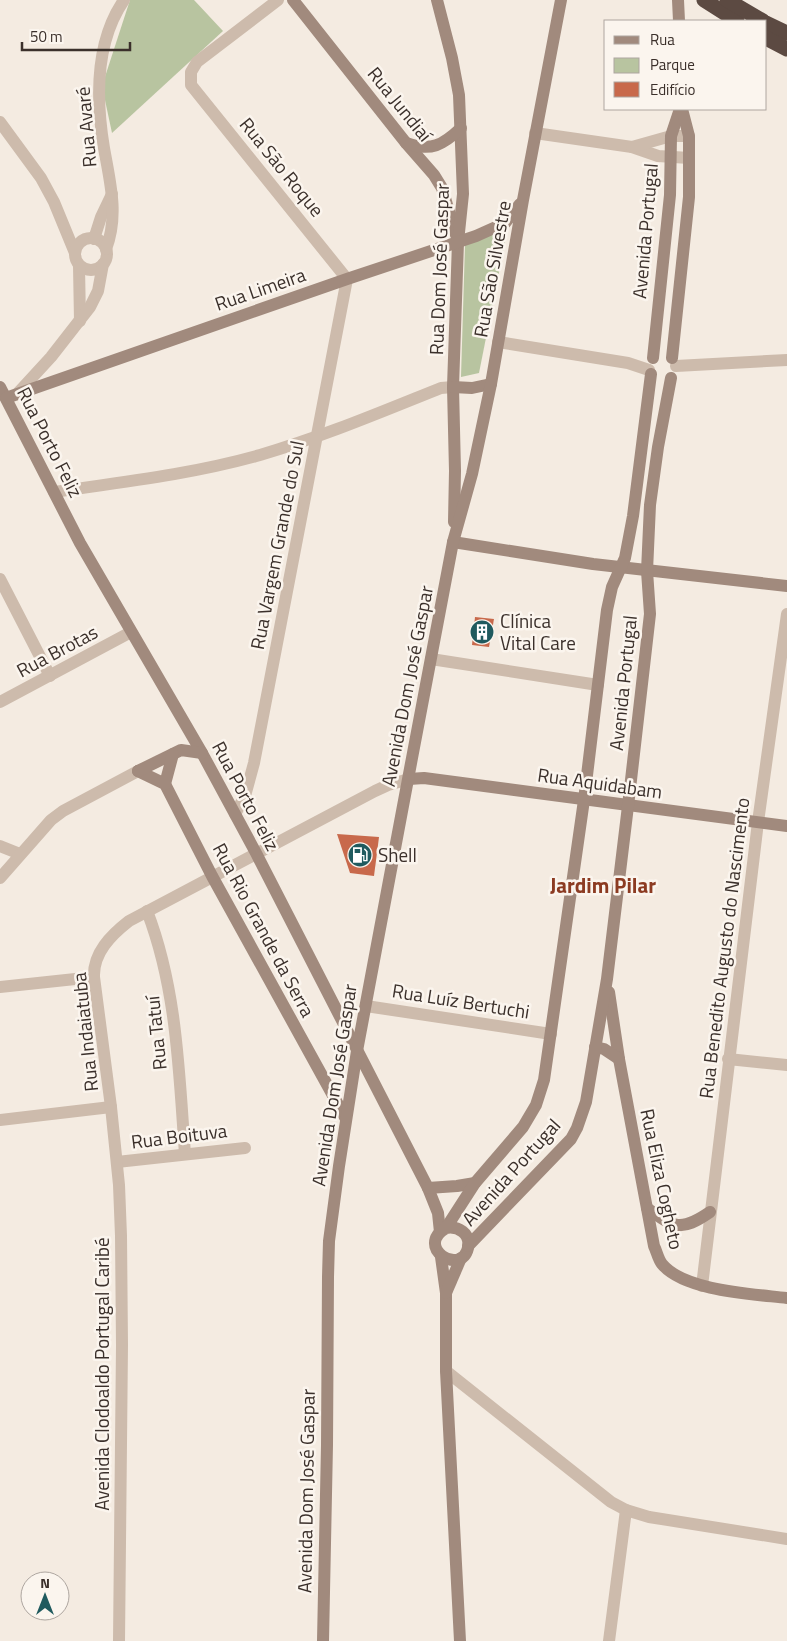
<svg xmlns="http://www.w3.org/2000/svg" width="787" height="1641" font-family="'Titillium Web',sans-serif">
<style>
.green{fill:#b8c4a0}
.building{fill:#c8694b}
.lines{fill:none;stroke-linecap:round;stroke-linejoin:round}
.street{stroke:#cdbbac;stroke-width:12}
.secondary{stroke:#a18a7d;stroke-width:12}
.highway{stroke:#5c4a42;stroke-width:15}
.labels{text-anchor:middle;stroke-width:5;stroke-linejoin:round;paint-order:stroke}
.street-label{font-size:19px;fill:#3b302b;stroke:#fbf5ee}
.poi-label{font-size:19px;fill:#3b302b;stroke:#fbf5ee;text-anchor:start}
.quarter-label{font-size:21px;font-weight:bold;fill:#8c3b22;stroke:#fbf5ee}
</style>
<rect width="100%" height="100%" fill="#f4ebe1"/>
<g class="green">
<path d="M130 0H194L223 31 112 133 102 86Z"/>
<path d="M508 227 479 373 461 377 465 245Z"/>
</g>
<g class="building">
<path d="M475 617 494 619 489 647 472 645Z"/>
<path d="M337 834 379 837 374 876 350 873Z"/>
</g>
<g class="lines">
<g class="street">
<path d="M0 122 41 178 54 202 75 253"/>
<path d="M535 133 632 147 658 156 689 158"/>
<path d="M632 147 671 136H689"/>
<circle cx="91" cy="254" r="16"/>
<path d="M94 239 101 217 112 194"/>
<path d="M106 249C119 215 110 182 104 148 96 100 95 42 124 0"/>
<path d="M79 266 80 321"/>
<path d="M498 342 628 363 649 370"/>
<path d="M676 366 787 360"/>
<path d="M17 394 51 357 90 307 98 291 103 264"/>
<path d="M54 492C123 482 193 474 260 455 322 437 381 412 441 388L453 387"/>
<path d="M0 579 50 676"/>
<path d="M431 659 598 685"/>
<path d="M0 702 131 632"/>
<path d="M235 814 245 796 254 763 347 279 191 85V72L197 62 278 0"/>
<path d="M0 846 20 854"/>
<path d="M0 878 51 820 63 811 138 771"/>
<path d="M147 911C177 989 179 1072 185 1154"/>
<path d="M0 987 94 977"/>
<path d="M366 1006 551 1034"/>
<path d="M728 1059 787 1065"/>
<path d="M0 1120 111 1107"/>
<path d="M117 1162 245 1148"/>
<path d="M702 1286 758 822 787 614"/>
<path d="M446 1371 611 1502 626 1510 649 1517 787 1539"/>
<path d="M119 1641 122 1345 121 1236 119 1185 111 1107 94 977C93 953 111 935 129 921L375 791 388 785 409 779"/>
<path d="M609 1641 626 1510"/>
</g>
<g class="secondary">
<path d="M293 0 406 143 434 175 442 188 456 235"/>
<path d="M437 0 452 58 459 95 463 194 458 242 453 387 455 471 454 522"/>
<path d="M678 0 679 21"/>
<path d="M406 143C431 152 443 145 461 128"/>
<path d="M653 358 670 195 671 136 680 109"/>
<path d="M672 358 689 197V136L682 109"/>
<path d="M0 387 80 543 202 753 256 853 428 1188 438 1213 440 1232"/>
<path d="M453 387 472 388 491 384"/>
<path d="M6 398 347 279 476 236 505 223 520 204"/>
<path d="M453 542 593 564 787 586"/>
<path d="M138 771 165 784 212 876 346 1119"/>
<path d="M138 771 181 750 202 753"/>
<path d="M409 779 424 778 787 826"/>
<path d="M165 784 173 754"/>
<path d="M609 992 619 1059 654 1246C657 1252 658 1259 662 1264 684 1291 753 1294 787 1298"/>
<path d="M595 1047 604 1049 619 1059"/>
<path d="M428 1188 457 1186 475 1183"/>
<path d="M647 1208C674 1228 681 1232 710 1212"/>
<path d="M446 1228C458 1226 471 1233 468 1248 461 1277 414 1247 446 1228L475 1183 523 1127 536 1105 544 1080 584 800 607 610 612 587 625 558 633 516 651 374"/>
<path d="M468 1246 571 1139 577 1128 586 1102 607 979 628 806 650 614 647 571 650 505 658 447 671 378"/>
<path d="M441 1257 446 1293V1371L460 1641"/>
<path d="M446 1293 461 1258"/>
<path d="M323 1641 327 1445 328 1277 329 1241 339 1166 357 1051 412 758 453 542 472 474 491 384 523 200 561 0"/>
</g>
<g class="highway">
<path d="M704 0 737 21"/>
<path d="M727 0 763 21"/>
<path d="M766 23 787 33"/>
<path d="M766 38 787 49"/>
</g>
</g>
<defs>
<symbol id="building-disc" viewBox="-11 -11 22 22"><circle r="9.5" fill="#1f5a5e" stroke="#fbf5ee"/><path d="M-4-6H4V6H1V3H-1V6H-4ZM-2.5-4.3h1.7v1.8h-1.7ZM.8-4.3h1.7v1.8H.8ZM-2.5-1h1.7V.8h-1.7ZM.8-1h1.7V.8H.8Z" fill="#fff"/></symbol>
<symbol id="fuel-disc" viewBox="-11 -11 22 22"><circle r="9.5" fill="#1f5a5e" stroke="#fbf5ee"/><path d="M-5.5-6h7V0h2V4h1.3V-2.5L3-4.5l.8-.8L6-3V5H2.5V1h-1V6h-7ZM-4.2-4.7v3.2H.2V-4.7Z" fill="#fff"/></symbol>
</defs>
<g fill-rule="evenodd">
<use href="#building-disc" x="468" y="618" width="28" height="28"/>
<use href="#fuel-disc" x="346" y="841" width="28" height="28"/>
</g>
<g class="labels">
<g class="street-label">
<text transform="translate(400 104) rotate(51)" y="7">Rua Jundiaí</text>
<text transform="translate(86 127) rotate(-95)" y="7">Rua Avaré</text>
<text transform="translate(282 167) rotate(51)" y="7">Rua São Roque</text>
<text transform="translate(645 231) rotate(-85)" y="7">Avenida Portugal</text>
<text transform="translate(439 269) rotate(-88)" y="7">Rua Dom José Gaspar</text>
<text transform="translate(492 269) rotate(-80)" y="7">Rua São Silvestre</text>
<text transform="translate(260 289) rotate(-19)" y="7">Rua Limeira</text>
<text transform="translate(50 442) rotate(63)" y="7">Rua Porto Feliz</text>
<text transform="translate(277 545) rotate(-79)" y="7">Rua Vargem Grande do Sul</text>
<text transform="translate(57 651) rotate(-28)" y="7">Rua Brotas</text>
<text transform="translate(623 683) rotate(-84)" y="7">Avenida Portugal</text>
<text transform="translate(407 686) rotate(-79)" y="7">Avenida Dom José Gaspar</text>
<text transform="translate(600 783) rotate(8)" y="7">Rua Aquidabam</text>
<text transform="translate(246 796) rotate(62)" y="7">Rua Porto Feliz</text>
<text transform="translate(264 930) rotate(62)" y="7">Rua Rio Grande da Serra</text>
<text transform="translate(724 948) rotate(-83)" y="7">Rua Benedito Augusto do Nascimento</text>
<text transform="translate(461 1001) rotate(9)" y="7">Rua Luíz Bertuchi</text>
<text transform="translate(85 1032) rotate(-96)" y="7">Rua Indaiatuba</text>
<text transform="translate(156 1033) rotate(-96)" y="7">Rua Tatuí</text>
<text transform="translate(334 1085) rotate(-81)" y="7">Avenida Dom José Gaspar</text>
<text transform="translate(179 1136) rotate(-7)" y="7">Rua Boituva</text>
<text transform="translate(511 1172) rotate(-48)" y="7">Avenida Portugal</text>
<text transform="translate(662 1179) rotate(78)" y="7">Rua Eliza Cogheto</text>
<text transform="translate(102 1374) rotate(-90)" y="7">Avenida Clodoaldo Portugal Caribé</text>
<text transform="translate(306 1491) rotate(-89)" y="7">Avenida Dom José Gaspar</text>
</g>
<g class="poi-label">
<text x="500" y="628">Clínica<tspan x="500" dy="22">Vital Care</tspan></text>
<text x="378" y="862">Shell</text>
</g>
<g class="quarter-label">
<text x="603" y="893">Jardim Pilar</text>
</g>
</g>
<rect x="604" y="20" width="162" height="90" fill="#fbf5ee" stroke="#aea6a0"/>
<rect x="614" y="36" width="25" height="8" fill="#a18a7d" stroke="#aea6a0"/>
<text x="650" y="45" font-size="15" fill="#3b302b">Rua</text>
<rect x="614" y="58" width="25" height="15" fill="#b8c4a0" stroke="#aea6a0"/>
<text x="650" y="70" font-size="15" fill="#3b302b">Parque</text>
<rect x="614" y="82" width="25" height="15" fill="#c8694b" stroke="#aea6a0"/>
<text x="650" y="95" font-size="15" fill="#3b302b">Edifício</text>
<g transform="translate(45 1596)"><circle r="24" fill="#fbf5ee" stroke="#aea6a0"/>
<path d="M0-4L9 19L0 12L-9 19Z" fill="#1f5a5e"/>
<text y="-8" font-size="14" font-weight="bold" text-anchor="middle" fill="#3b302b">N</text>
</g>
<path d="M22 42v8h108v-8" fill="none" stroke="#3b302b" stroke-width="2.5"/>
<text x="30" y="42" font-size="15" fill="#3b302b" stroke="#fbf5ee" stroke-width="4" paint-order="stroke">50 m</text>
</svg>
